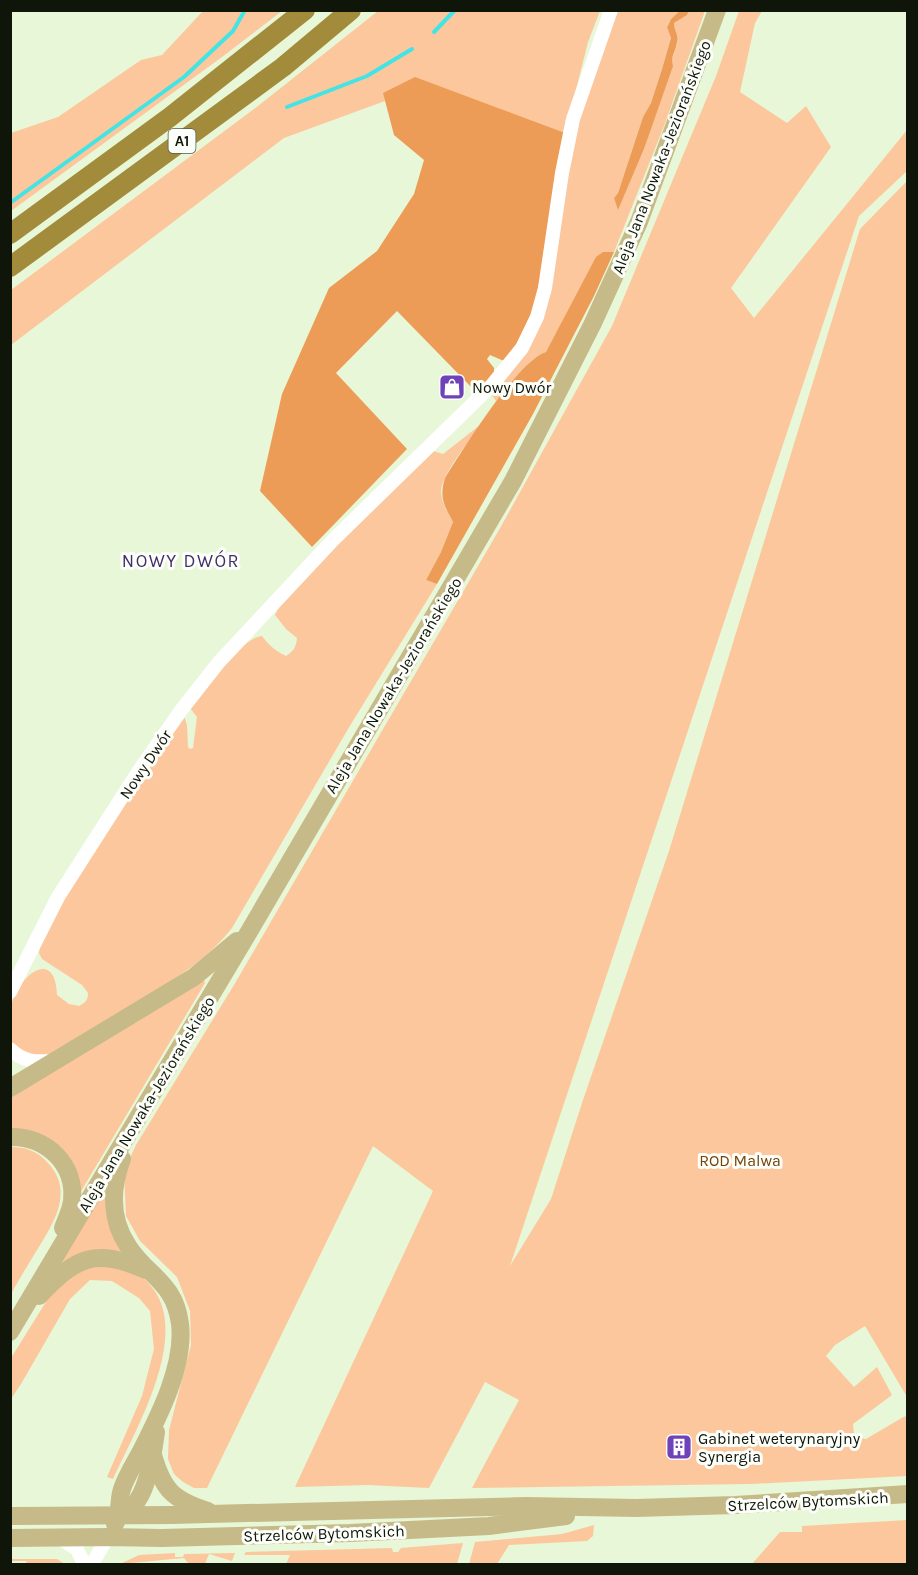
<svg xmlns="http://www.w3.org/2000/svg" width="918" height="1575" font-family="Karla,sans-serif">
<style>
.green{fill:#fcc79c}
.forest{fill:#ec9c56}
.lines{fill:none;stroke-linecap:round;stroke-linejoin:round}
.stream{stroke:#43e4e5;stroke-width:4}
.minor{stroke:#fff;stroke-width:14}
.major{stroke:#c7ba89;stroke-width:18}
.highway{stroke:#a28c3b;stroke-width:20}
.labels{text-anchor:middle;stroke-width:6;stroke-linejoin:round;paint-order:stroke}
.shield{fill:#fcfff9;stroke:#575b52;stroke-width:1.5}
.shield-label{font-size:15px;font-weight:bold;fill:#10150a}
.street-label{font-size:16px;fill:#10150a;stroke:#fcfff9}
.poi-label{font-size:16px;fill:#10150a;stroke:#fcfff9;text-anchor:start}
.park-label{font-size:16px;fill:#76420c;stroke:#fcfff9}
.neighbourhood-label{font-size:18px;letter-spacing:1.5px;fill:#422e69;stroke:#fcfff9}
</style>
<rect width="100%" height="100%" fill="#e8f7d7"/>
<g class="green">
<path d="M203 11H282L222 57 11 211V133L58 117 141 60 162 55Z"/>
<path d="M378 11H600L588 42 565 133 384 93 385 101 284 138 11 345V290L258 106Z"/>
<path d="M616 11H681L671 19 667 26 671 38 662 69 651 103 643 117 618 193 614 198 618 209 644 149 677 44C678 34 674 31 674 23L687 15 689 11H705L664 126 614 252H603L546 352C529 357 508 387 496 401L491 394 527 351 578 121Z"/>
<path d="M739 11H762L755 23 740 92 787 123 806 106 831 147 731 288 754 318 907 130V171L859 216 510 1266 551 1199 584 1097 669 851 860 229 907 181V1397L865 1326 835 1345 826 1356 854 1387 877 1367 892 1395 853 1424 854 1437 866 1439 905 1416 908 1421 907 1476 750 1484 472 1488 519 1400 485 1382 429 1488 367 1485 295 1487 433 1191 373 1146 207 1488H194L183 1482 174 1474 168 1459 169 1430 191 1345 190 1311 177 1277 140 1241 126 1216 124 1171 136 1145 234 985 499 530 612 326 716 76Z"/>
<path d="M480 425C469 442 443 472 441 491 441 502 448 513 453 522L441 552 426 580 437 584 348 729 232 928C207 960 173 980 139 1002 110 1020 81 1038 53 1056L36 1058 12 1045 11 1042C11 1031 9 1019 11 1008 15 979 55 944 57 995L69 1004 79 1006C85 1003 88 1000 88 993L82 985 42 959 39 953 40 944 49 924 99 841 184 716 187 725 188 747 190 749 193 748 197 717 190 708C202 692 242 637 262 636 269 645 275 651 286 656 294 651 296 647 297 638L286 629 275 615 279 607 337 545 433 451 443 454Z"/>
<path d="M204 979 205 983 80 1193 77 1177 11 1132V1097Z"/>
<path d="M11 1147C26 1147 37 1151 47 1162 75 1191 54 1222 37 1250 28 1265 19 1279 11 1294Z"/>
<path d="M106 1180 128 1255 80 1253 55 1266Z"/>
<path d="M84 1265C97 1266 118 1265 130 1269 140 1273 148 1282 154 1290 189 1339 135 1431 113 1479L107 1477 142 1396 154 1349 150 1311 139 1298 112 1281 90 1280 70 1299 21 1384 11 1399V1358L59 1281Z"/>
<path d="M907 1520V1564H752L780 1532H802V1526Z"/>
<path d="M594 1525 593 1536 587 1541 509 1545 497 1564H469L475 1542 562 1534Z"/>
<path d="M463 1543 457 1564H286L290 1555H244L246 1552 392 1548 393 1552H398L401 1548Z"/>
<path d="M175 1553V1557H183L184 1554 235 1553 232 1561 209 1554 205 1564H189L184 1558 120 1564 139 1555Z"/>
<path d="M11 1559H57L65 1564H25L27 1561H11Z"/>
</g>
<g class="forest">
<path d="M681 10 689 11 687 15 674 23C674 31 679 35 677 42 676 51 670 57 673 66L644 149 618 210 614 198 618 193 643 117 651 103 662 69 671 38 667 27 671 19Z"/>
<path d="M415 77 565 133C560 160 554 187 550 215 543 259 538 329 504 361L490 355 487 359 494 368V374L477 393 397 311 336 373 407 449 312 547 260 491 282 394 329 288 377 251 414 194 424 160 394 135 383 93Z"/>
<path d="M603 252H614L594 296 533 414 437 584 426 580 441 552 453 522C444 505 439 498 445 478 462 451 518 360 546 352L596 257Z"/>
</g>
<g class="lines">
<g class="stream">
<path d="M434 32 455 10"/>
<path d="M287 107 367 76 412 49"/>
<path d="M10 203 184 77 233 31 245 10"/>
</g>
<g class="minor">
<path d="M10 992 58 897 138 772 182 709 219 662 333 540 492 385 522 348 537 317 545 288 562 173 573 119 611 10"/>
<path d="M10 1049C23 1062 35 1062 53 1061"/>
<path d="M60 1538 77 1549 84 1564"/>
<path d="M92 1564 108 1537"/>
</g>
<g class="major">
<path d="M10 1088 194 977 237 941"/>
<path d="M10 1137C46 1136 76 1164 72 1201 71 1210 66 1220 63 1228"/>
<path d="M39 1296C77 1256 95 1248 146 1270"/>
<path d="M10 1332 250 930 513 481 593 323 639 222 717 10"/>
<path d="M153 1455C163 1490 173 1500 208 1511"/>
<path d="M10 1516 172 1515 526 1506 636 1508 735 1505 908 1494"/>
<path d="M119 1516C125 1511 133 1507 137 1501 149 1484 153 1452 156 1432"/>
<path d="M115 1524C121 1513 118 1501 122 1489 126 1477 134 1464 140 1453 159 1416 185 1365 180 1324 175 1282 147 1276 128 1246 110 1219 111 1188 122 1159"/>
<path d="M10 1538 108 1537 162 1538 350 1533 489 1526 566 1516"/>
</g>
<g class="highway">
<path d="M10 234 170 117 305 10"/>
<path d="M10 267 283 67 351 10"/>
</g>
</g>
<defs>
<symbol id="shop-square" viewBox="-11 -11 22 22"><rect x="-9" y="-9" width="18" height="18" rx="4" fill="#6f42ba" stroke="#fcfff9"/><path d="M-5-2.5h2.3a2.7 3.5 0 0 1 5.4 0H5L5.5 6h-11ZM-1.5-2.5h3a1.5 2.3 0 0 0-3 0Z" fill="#fff"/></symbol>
<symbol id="building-square" viewBox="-11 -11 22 22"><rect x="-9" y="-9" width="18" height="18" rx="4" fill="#6f42ba" stroke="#fcfff9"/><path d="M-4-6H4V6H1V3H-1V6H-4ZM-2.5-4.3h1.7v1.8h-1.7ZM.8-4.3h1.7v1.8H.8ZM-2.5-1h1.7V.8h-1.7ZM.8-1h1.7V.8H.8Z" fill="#fff"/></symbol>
</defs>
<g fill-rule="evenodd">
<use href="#shop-square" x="437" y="372" width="30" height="30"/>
<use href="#building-square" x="664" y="1432" width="30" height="30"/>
</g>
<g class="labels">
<rect class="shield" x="168.5" y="129" width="27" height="24" rx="4.5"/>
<g class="shield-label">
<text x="182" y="146">A1</text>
</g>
<g class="street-label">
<text transform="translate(661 157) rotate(-69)" y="6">Aleja Jana Nowaka-Jeziorańskiego</text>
<text transform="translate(393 685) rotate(-59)" y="6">Aleja Jana Nowaka-Jeziorańskiego</text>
<text transform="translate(145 764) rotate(-56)" y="6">Nowy Dwór</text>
<text transform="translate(146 1104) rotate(-59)" y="6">Aleja Jana Nowaka-Jeziorańskiego</text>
<text transform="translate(808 1501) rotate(-3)" y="6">Strzelców Bytomskich</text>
<text transform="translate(324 1533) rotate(-2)" y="6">Strzelców Bytomskich</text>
</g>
<g class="poi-label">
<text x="472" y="393">Nowy Dwór</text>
<text x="698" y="1444">Gabinet weterynaryjny<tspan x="698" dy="18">Synergia</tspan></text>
</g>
<g class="park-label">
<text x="740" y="1166">ROD Malwa</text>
</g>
<g class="neighbourhood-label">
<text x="181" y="567">NOWY DWÓR</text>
</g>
</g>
<rect width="918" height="1575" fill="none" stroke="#10150a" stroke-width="24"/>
</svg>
